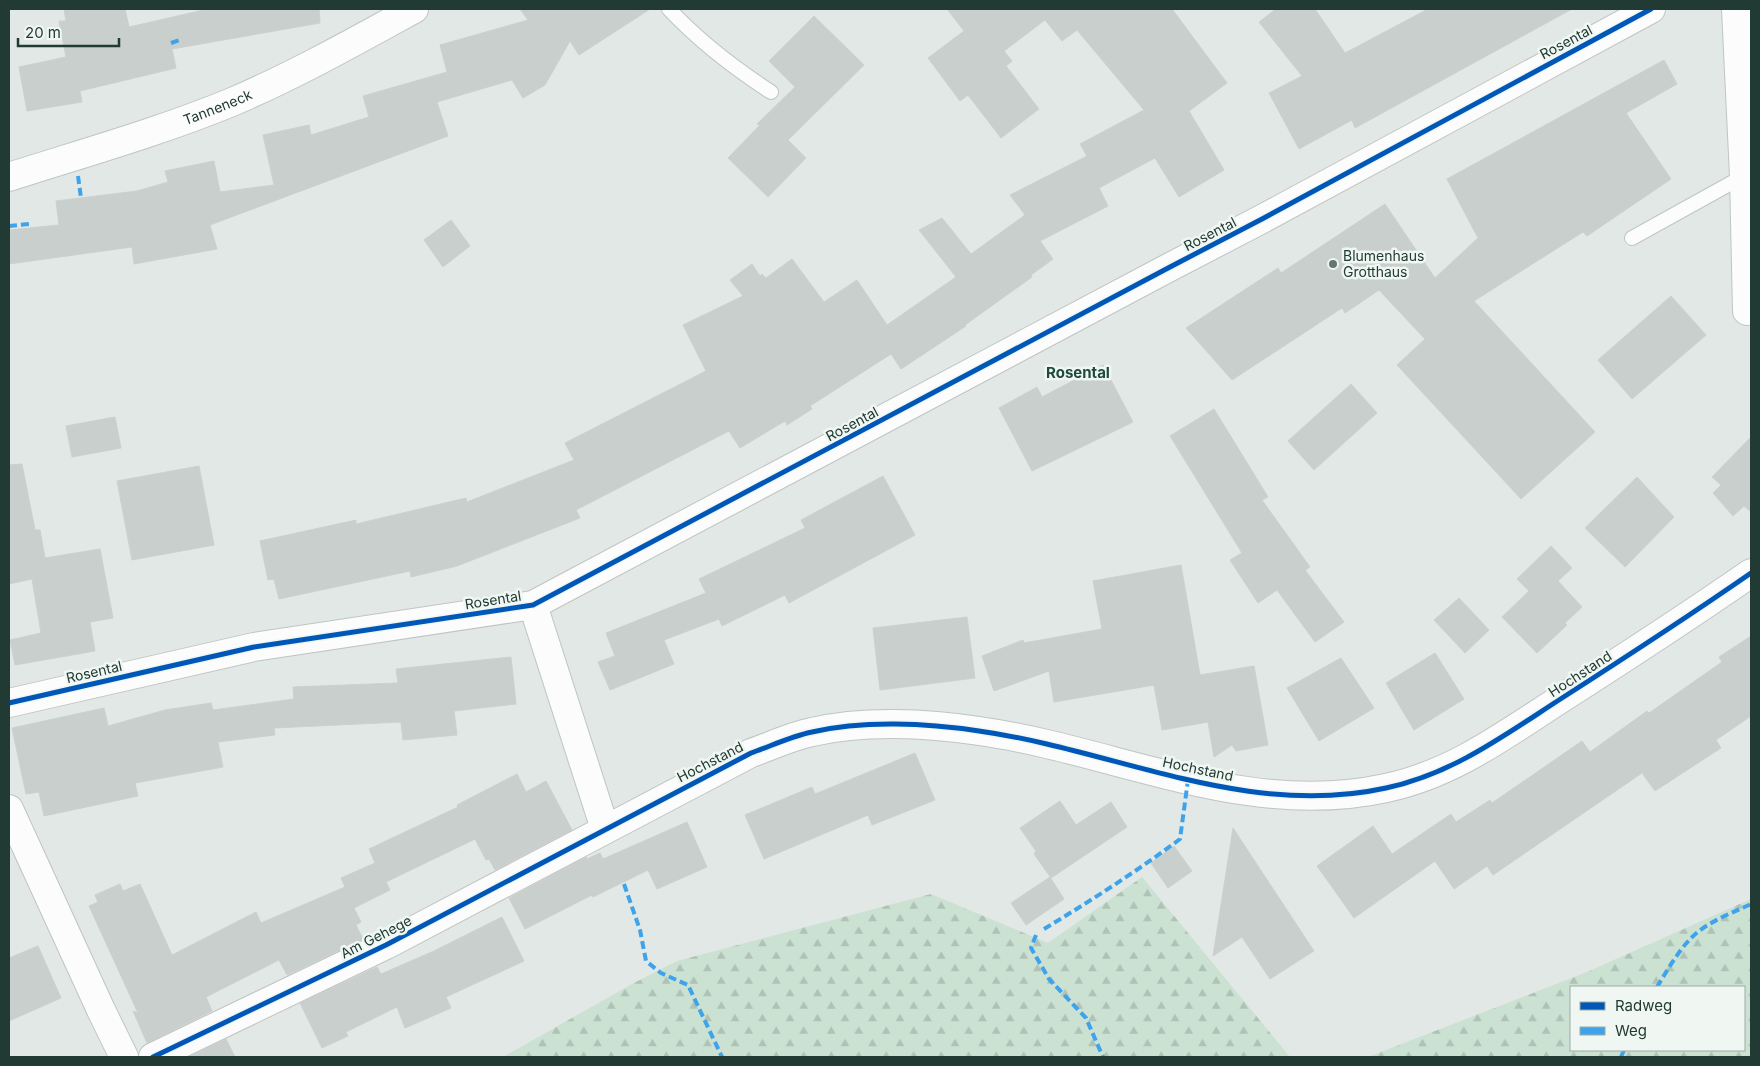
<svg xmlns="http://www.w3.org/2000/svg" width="1760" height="1066" font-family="Inter,sans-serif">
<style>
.forest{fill:url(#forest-firs);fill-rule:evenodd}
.building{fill:#c9cfcc;stroke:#cbd1ce}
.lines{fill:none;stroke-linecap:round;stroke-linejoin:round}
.lane-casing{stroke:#bfc5c2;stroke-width:16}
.street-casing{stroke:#bfc5c2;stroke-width:30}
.lane{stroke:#fbfcfb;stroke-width:14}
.street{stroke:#fbfcfb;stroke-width:28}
.quiet{stroke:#3ea3eb;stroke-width:4;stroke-dasharray:8 4;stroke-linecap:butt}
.cycleway-casing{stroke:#f0f7f3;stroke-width:8}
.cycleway{stroke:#0057b8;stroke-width:5}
.poi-dot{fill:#657771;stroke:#f0f7f3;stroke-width:2}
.labels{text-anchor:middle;stroke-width:5;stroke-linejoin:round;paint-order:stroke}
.street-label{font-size:14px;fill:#213a33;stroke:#f0f7f3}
.poi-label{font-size:14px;fill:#213a33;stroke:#f0f7f3;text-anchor:start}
.neighbourhood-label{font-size:15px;font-weight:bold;fill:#1f4a3f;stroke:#f0f7f3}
</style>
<defs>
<pattern id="forest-firs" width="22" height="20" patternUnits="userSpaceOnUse" patternTransform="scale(1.25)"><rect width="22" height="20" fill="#cbe1d2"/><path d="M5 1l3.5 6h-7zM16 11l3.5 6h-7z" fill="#aec2b5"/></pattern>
</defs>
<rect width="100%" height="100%" fill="#e2e8e5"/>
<g class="forest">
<path d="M1142 877 1290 1057H503L632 984 677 961 931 894 1048 943Z"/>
<path d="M1751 899V1057H1368L1587 972ZM1571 987H1744V1050H1571Z"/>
</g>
<g class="building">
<path d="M64 9H125L129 27 208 9H319L320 23 172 49 176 68 80 91 82 102 27 111 19 67 66 57 59 21H66Z"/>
<path d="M520 9H650L579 55 570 41 545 85 523 98 512 80 437 102 448 136 210 225 217 249 134 264 132 247 9 264V230L59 225 56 201 137 191 168 182 165 171 214 161 220 192 274 185 263 135 309 125 311 135 369 117 363 96 447 72 440 45 528 20Z"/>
<path d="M947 9H1172L1227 83 1189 111 1224 170 1179 197 1155 158 1099 188 1108 206 1040 241 1053 259 1031 275 1032 277 965 325 966 326 901 369 891 354 810 406 812 409 787 425 785 421 740 448 729 431 576 510 580 518 457 566 411 577 410 571 279 599 274 579 268 580 260 541 356 520V524L466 498 467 502 574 460 565 443 706 371 683 325 743 296 730 280 752 264 760 276 762 274 766 278 792 259 824 302 857 280 887 325 956 277 919 230 942 218 971 254 1025 215 1010 195 1087 156 1080 144 1144 110 1077 30 1062 41 1045 20 1004 51 1012 61 1006 66 1039 109 1001 138 968 95 960 101 928 58 964 31Z"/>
<path d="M1276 9H1315L1345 53 1428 9H1572L1355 128 1352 120 1299 149 1269 93 1302 76 1259 22Z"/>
<path d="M814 16 864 65 788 140 806 158 768 197 728 158 760 125 757 124 795 87 769 61Z"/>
<path d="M1664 60 1677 84 1626 113 1671 179 1587 236 1583 232 1474 301 1595 432 1521 499 1397 365 1425 339 1379 290 1345 313 1342 308 1232 380 1186 328 1278 268 1281 273 1385 204 1435 278 1478 238 1447 179Z"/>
<path d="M451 220 470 246 443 267 424 240Z"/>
<path d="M1671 296 1706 335 1632 399 1598 360Z"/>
<path d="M1103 365 1133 422 1032 471 999 408 1037 387 1042 397Z"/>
<path d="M1351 384 1377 413 1314 470 1288 441Z"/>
<path d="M1214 409 1268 497 1262 500 1310 567 1305 570 1344 622 1315 642 1277 590 1258 603 1230 560 1242 553 1170 436Z"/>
<path d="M115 417 121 448 72 457 66 426Z"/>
<path d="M1751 437V512L1744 506 1733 516 1713 493 1721 485 1712 477Z"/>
<path d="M22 464 35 530H40L45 558 100 549 113 618 90 622 95 651 15 665 10 640 41 633 32 579 9 584V465Z"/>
<path d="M199 466 214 545 132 560 117 481Z"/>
<path d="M883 476 915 535 789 603 785 595 722 626 719 619 664 640 674 664 610 690 598 662 615 656 606 633 706 593 699 579 805 528 801 520Z"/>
<path d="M1637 477 1674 517 1625 567 1585 528Z"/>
<path d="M1551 546 1572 568 1558 581 1582 607 1565 623 1567 625 1537 653 1502 617 1529 591 1517 579Z"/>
<path d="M1181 565 1200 675 1254 666 1268 745 1236 751 1232 745 1214 757 1208 722 1162 730 1154 685 1054 702 1049 671 994 691 982 656 1023 640 1024 643 1102 629 1093 581Z"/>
<path d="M1459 598 1489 630 1465 653 1434 620Z"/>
<path d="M967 617 975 678 880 690 873 628Z"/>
<path d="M1751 636V716L1716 740 1721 748 1655 791 1642 773 1493 875 1487 866 1454 889 1435 861 1354 918 1317 866 1373 826 1392 854 1451 814 1456 822 1490 800 1492 803 1582 741 1590 752 1647 711 1649 713 1722 662 1719 657Z"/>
<path d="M1435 653 1464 699 1414 730 1386 683Z"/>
<path d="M511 657 516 704 454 711 457 735 403 740 401 722 274 728 275 735 218 742 223 767 135 783 138 796 44 816 39 792 26 794 12 728 104 708 108 726 165 710 211 703 213 710 294 699 293 687 398 683 396 669Z"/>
<path d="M1341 658 1374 708 1319 741 1287 688Z"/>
<path d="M915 753 935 800 872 825 868 815 764 859 745 815 812 787 815 794Z"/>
<path d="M517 774 526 792 546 781 572 830 495 870 489 859 486 860 475 839 386 882 390 890 354 908 361 922 356 925 363 939 287 975 279 960 206 997 212 1011 147 1043 133 1011 138 1013 89 906 98 902 95 895 120 884 123 891 140 884 172 955 256 912 261 923 345 887 341 878 375 863 369 849 458 807 457 805Z"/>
<path d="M1060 801 1076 825 1111 802 1127 827 1051 878 1034 854 1036 851 1020 828Z"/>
<path d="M687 822 707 867 657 889 648 870 593 897 592 895 525 929 509 898 586 857 587 859 600 853 603 859Z"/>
<path d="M1233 828 1314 951 1270 979 1242 937 1213 956Z"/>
<path d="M1174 846 1192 871 1168 888 1151 863Z"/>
<path d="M1050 877 1064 899 1026 925 1011 903Z"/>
<path d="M502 917 524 961 446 997 451 1008 405 1028 397 1007 346 1032 348 1036 322 1048 300 1003 377 967 381 974 434 951Z"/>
<path d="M38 946 61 998 9 1021V958Z"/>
<path d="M226 1039 235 1057H189Z"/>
</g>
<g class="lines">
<defs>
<g id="lane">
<path d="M669 9C699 41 734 68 771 92"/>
<path d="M1632 238 1744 176"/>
</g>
<g id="street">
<path d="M1736 9 1744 176 1747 311"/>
<path id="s1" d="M9 177C84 153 159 132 232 102 295 75 354 42 414 9"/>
<path d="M533 605 605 829"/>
<path d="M9 703 254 647 533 605 1170 267 1262 219 1651 9"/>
<path d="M9 809 101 1010 124 1057"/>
<path d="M153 1057 386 945 751 753C771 746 792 736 812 732 863 720 927 723 979 731 1115 750 1246 819 1386 788 1453 774 1506 734 1562 698 1626 657 1689 616 1751 573"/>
</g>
</defs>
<use href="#lane" class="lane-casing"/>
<use href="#street" class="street-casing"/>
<use href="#lane" class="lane"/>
<use href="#street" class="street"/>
<g class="quiet">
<path d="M171 43 180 40"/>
<path d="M78 176 81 198"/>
<path d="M9 226 29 224"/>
<path d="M624 884 640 930 646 961 661 973 688 985 722 1057"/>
<path d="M1044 929C1090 901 1136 872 1180 839L1188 780"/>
<path d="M1036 935 1031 948 1049 979 1086 1018 1103 1057"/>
<path d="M1657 987C1668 969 1682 944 1699 931 1715 919 1734 912 1751 904"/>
<path d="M1621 1057 1624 1050"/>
</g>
<defs>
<g id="cycleway">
<path d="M9 703 254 647 533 605 1170 267 1262 219 1651 9"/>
<path d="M153 1057 386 945 751 753C771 746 792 736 812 732 863 720 927 723 979 731 1115 750 1246 819 1386 788 1453 774 1506 734 1562 698 1626 657 1689 616 1751 573"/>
</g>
</defs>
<use href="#cycleway" class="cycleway-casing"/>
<use href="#cycleway" class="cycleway"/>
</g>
<circle class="poi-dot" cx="1333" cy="264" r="5"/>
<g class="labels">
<g class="street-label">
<text transform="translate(1566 42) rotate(-28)" y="5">Rosental</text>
<text dy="5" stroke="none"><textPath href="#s1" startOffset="220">Tanneneck</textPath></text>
<text transform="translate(1210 234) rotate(-27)" y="5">Rosental</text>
<text transform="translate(852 424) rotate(-28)" y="5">Rosental</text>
<text transform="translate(493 600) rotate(-9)" y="5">Rosental</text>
<text transform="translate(94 672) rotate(-13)" y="5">Rosental</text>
<text transform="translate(1580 674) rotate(-33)" y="5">Hochstand</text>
<text transform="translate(710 762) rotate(-27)" y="5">Hochstand</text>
<text transform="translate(1198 769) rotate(12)" y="5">Hochstand</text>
<text transform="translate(376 937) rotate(-27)" y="5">Am Gehege</text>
</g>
<g class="poi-label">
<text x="1343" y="261">Blumenhaus<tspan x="1343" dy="16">Grotthaus</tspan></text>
</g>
<g class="neighbourhood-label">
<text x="1078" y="378">Rosental</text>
</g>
</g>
<rect width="1760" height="1066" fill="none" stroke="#213a33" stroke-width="20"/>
<rect x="1570" y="986" width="175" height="65" fill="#f0f7f3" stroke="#9daba6"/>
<rect x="1580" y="1002" width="25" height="8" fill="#0057b8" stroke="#9daba6"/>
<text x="1615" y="1011" font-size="15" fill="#213a33">Radweg</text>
<rect x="1580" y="1027" width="25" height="8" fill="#3ea3eb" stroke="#9daba6"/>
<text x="1615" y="1036" font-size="15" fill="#213a33">Weg</text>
<path d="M18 38v8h101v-8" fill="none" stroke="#213a33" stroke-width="2.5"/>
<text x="25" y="38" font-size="15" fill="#213a33" stroke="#f0f7f3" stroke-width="4" paint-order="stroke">20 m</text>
</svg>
